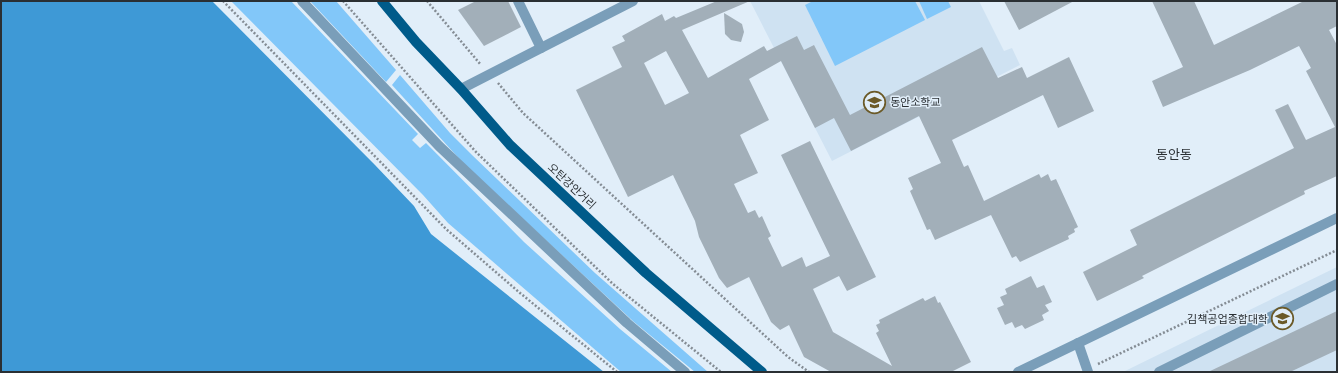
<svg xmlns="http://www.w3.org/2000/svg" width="1338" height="373" font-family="Raleway,'Noto Sans KR',sans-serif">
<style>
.built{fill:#cfe2f2}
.green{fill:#82c7f9}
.water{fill:#3e99d6}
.building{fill:#a2afb9;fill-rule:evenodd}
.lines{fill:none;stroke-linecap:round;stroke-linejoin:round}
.path{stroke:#848c94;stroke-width:2.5;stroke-dasharray:2 2;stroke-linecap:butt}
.minor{stroke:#7a9eb9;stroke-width:10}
.major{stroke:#005b8a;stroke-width:10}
.labels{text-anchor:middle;stroke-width:3;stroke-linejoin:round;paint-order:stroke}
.poi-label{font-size:11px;fill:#2a2f33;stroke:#e1eef9;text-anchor:start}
.street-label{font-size:11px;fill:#2a2f33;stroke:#e1eef9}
.quarter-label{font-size:13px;fill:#2a2f33;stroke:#e1eef9}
</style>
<rect width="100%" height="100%" fill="#e1eef9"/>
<g class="built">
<path d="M750 1H979L1004 51 1012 48 1020 65 832 161Z"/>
<path d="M1337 267V372H1123Z"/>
</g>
<g class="green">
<path d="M231 1H291L418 134 412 140 420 148 426 143 524 242 620 329 672 372H621L448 223 423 195Z"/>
<path d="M310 1H336L396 70 386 82Z"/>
<path d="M813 1H915L925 20 835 66 805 5Z"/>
<path d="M919 1H948L951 7 927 19Z"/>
<path d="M400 75 450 133 472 155 595 273 708 372H695L634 322 465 165 392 85Z"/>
</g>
<path class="water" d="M1 1H212L375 165 414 206 431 234 604 372H1Z"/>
<g class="building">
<path d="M476 1H508L521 27 484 46 458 10Z"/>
<path d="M717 1H750L682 30 708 78 764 46 767 51 797 36 804 50 814 45 850 115 982 47 998 78 1022 67 1027 78 1069 57 1094 111 1058 128 1043 95 952 140 964 167 968 165 984 201 1039 174 1041 178 1048 174 1051 181 1056 179 1078 227 1074 229 1075 232 1068 236 1069 239 1020 262 1016 256 1012 258 991 215 935 240 930 229 927 230 910 191 913 189 908 178 941 163 919 116 851 151 834 118 815 128 781 61 749 79 769 120 740 135 758 173 734 184 748 213 755 210 759 218 762 216 771 236 768 238 782 267 802 257 806 267 830 256 781 155 810 141 876 277 847 291 839 276 813 289 833 332 892 366 876 333 879 331 876 325 880 323 879 320 923 298 925 301 935 296 938 303 940 302 971 362 951 372H831L804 357 789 325 780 330 771 322 749 277 727 288 719 278 699 237 695 221 673 175 628 197 576 90 622 67 612 47 625 41 622 36 662 14 665 21 674 16 676 18ZM666 51 689 93 665 105 644 63Z"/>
<path d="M1004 1H1074L1019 30Z"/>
<path d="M1152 1H1194L1214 45 1304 1H1337V26L1329 30 1337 45V176L1304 191 1305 194 1142 276 1144 278 1097 301 1083 272 1137 245 1130 230 1294 148 1275 110 1288 104 1306 140 1335 127 1306 71 1311 68 1299 46 1250 70 1163 107 1152 81 1183 67Z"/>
<path d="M724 13 742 24 744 32 741 42 731 40 725 34Z"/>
<path d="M1031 276 1037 288 1044 285 1052 302 1045 305 1049 311 1042 315 1044 320 1025 329 1022 325 1015 328 1012 322 1005 325 997 308 1004 305 1000 297 1007 294 1005 289Z"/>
<path d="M1337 311V350L1290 372H1208Z"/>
</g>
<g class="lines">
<g class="path">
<path d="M223 1 446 229 520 293 617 372"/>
<path d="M343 1 476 152 613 284 721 372"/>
<path d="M427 1 481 65"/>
<path d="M498 83 523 113 788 357 809 372"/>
<path d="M1098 364 1337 250"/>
</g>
<g class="minor">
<path d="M302 1 439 146 627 323 685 372"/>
<path d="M518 1 541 48"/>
<path d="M461 89 633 1"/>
<path d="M1078 343 1088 372"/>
<path d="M1018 372 1337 218"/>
<path d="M1159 372 1337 284"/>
</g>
<path class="major" d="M382 1 416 42 461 89 510 145 646 273 762 372"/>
</g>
<defs>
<symbol id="school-ring" viewBox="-11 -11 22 22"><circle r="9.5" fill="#e1eef9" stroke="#6b5a28" stroke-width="1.5"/><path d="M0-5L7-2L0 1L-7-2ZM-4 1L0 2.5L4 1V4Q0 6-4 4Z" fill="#6b5a28"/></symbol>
<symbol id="university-ring" viewBox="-11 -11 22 22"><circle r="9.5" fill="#e1eef9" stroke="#6b5a28" stroke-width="1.5"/><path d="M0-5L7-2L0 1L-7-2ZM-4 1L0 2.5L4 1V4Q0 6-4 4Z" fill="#6b5a28"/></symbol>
</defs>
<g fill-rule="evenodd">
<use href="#school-ring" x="862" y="90" width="25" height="25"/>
<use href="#university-ring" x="1270" y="306" width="25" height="25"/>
</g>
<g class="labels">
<g class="poi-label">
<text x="890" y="106">동안소학교</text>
<text x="1268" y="323" text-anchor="end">김책공업종합대학</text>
</g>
<g class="street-label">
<text transform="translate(572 186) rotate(43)" y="4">오탄강안거리</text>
</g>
<g class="quarter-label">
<text x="1174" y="159">동안동</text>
</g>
</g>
<rect width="1338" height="373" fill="none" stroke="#2a2f33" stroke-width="4"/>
</svg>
